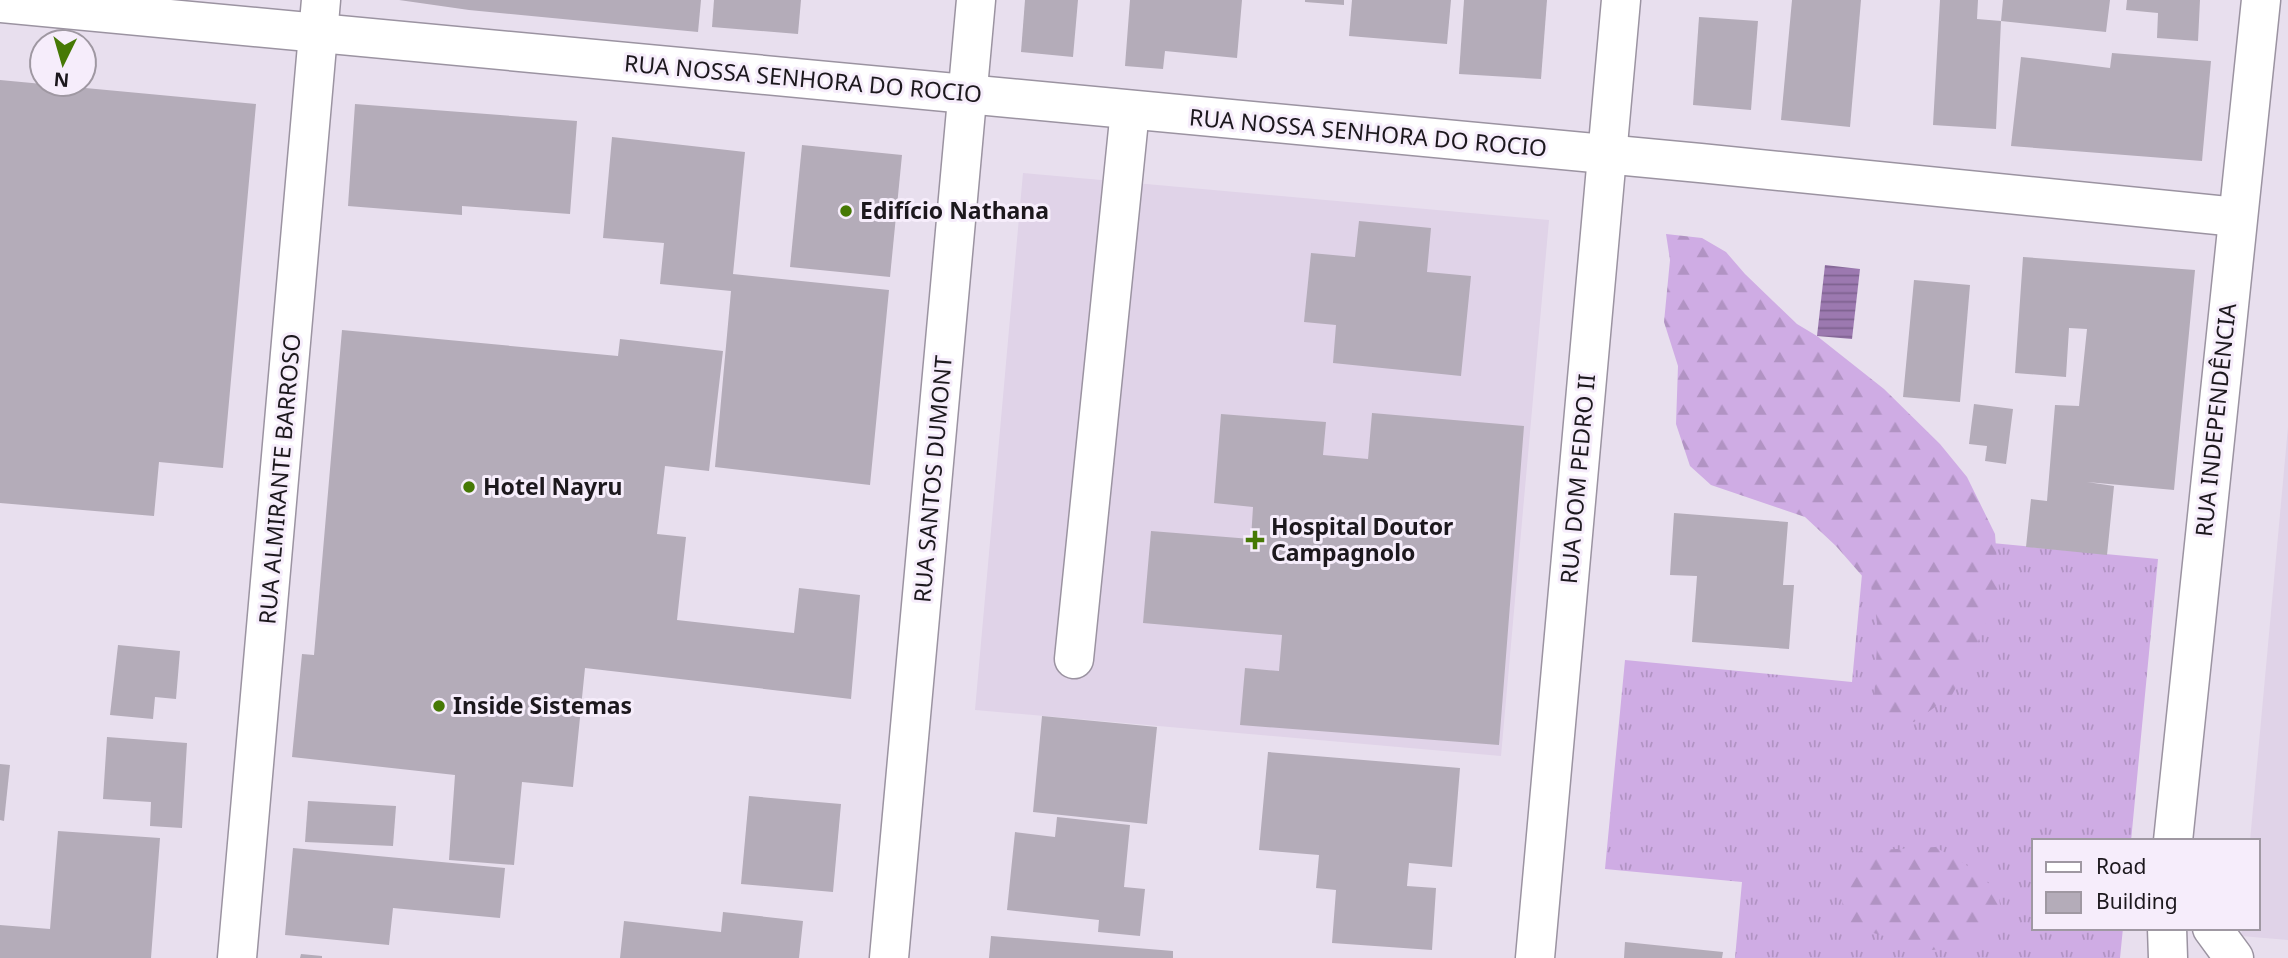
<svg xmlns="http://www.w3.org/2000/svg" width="2288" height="958" font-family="'Noto Sans',sans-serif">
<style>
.built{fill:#e0d3e8}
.grass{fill:url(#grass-tufts)}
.forest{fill:url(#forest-firs)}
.water{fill:url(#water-rules)}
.building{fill:#b4acb9}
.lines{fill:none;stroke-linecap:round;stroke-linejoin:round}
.minor-casing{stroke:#9b93a1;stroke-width:41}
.minor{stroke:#fff;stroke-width:38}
.poi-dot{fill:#467905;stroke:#f6edfb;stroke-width:2.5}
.labels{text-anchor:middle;stroke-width:6;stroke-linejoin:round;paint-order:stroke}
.street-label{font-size:23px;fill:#1c181d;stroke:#f6edfb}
.poi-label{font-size:23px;font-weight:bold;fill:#1c181d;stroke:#f6edfb;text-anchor:start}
</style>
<defs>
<pattern id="grass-tufts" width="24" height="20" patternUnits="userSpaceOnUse" patternTransform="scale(1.75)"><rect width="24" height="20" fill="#cface4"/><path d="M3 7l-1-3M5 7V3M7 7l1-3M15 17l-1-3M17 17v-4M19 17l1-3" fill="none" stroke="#b193c3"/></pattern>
<pattern id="forest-firs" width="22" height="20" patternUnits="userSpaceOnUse" patternTransform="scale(1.75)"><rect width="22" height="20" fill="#cface4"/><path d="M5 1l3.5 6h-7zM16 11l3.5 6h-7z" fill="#b193c3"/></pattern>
<pattern id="water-rules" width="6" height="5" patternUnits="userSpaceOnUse" patternTransform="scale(1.75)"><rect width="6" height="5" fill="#9c79b0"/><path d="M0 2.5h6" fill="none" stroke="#7e628f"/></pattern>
</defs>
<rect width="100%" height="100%" fill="#e8dfee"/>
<g class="built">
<path d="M1023 173 1549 220 1501 756 975 710Z"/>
<path d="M2288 427V940L2241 936 2242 928H2258V841H2250Z"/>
</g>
<path class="grass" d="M1866 531 2158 559 2131 841H2034V928H2123L2120 958H1735L1742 882 1605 869 1625 660 1852 682Z"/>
<g class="forest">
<path d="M1666 234 1702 238 1726 252 1745 274 1797 324 1817 336 1884 389 1940 444 1967 477 1995 534 1999 589 1971 659 1952 695 1914 722 1886 719 1874 701 1878 628 1871 586 1836 546 1805 517 1711 485 1690 466 1676 424 1678 366 1664 322 1670 260Z"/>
<path d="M1935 847 1965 864 1998 891 2002 919 1967 943 1933 950 1842 924 1843 879 1859 851Z"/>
</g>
<path class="water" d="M1825 265 1860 269 1852 339 1817 336Z"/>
<g class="building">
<path d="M399 0H701L698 32 469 10Z"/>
<path d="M714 0H801L798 34 712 27Z"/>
<path d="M1025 0H1078L1073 57 1021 52Z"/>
<path d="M1130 0H1242L1237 58 1165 51 1163 69 1125 66Z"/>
<path d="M1305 0H1344V5L1305 2Z"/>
<path d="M1352 0H1451L1447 44 1349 36Z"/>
<path d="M1464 0H1547L1541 79 1459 74Z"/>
<path d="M1792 0H1861L1850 127 1781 120Z"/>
<path d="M1940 0H1978L1977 19 2001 21 1996 129 1933 125Z"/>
<path d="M2003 0H2110L2106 32 2001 21Z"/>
<path d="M2127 0H2200L2198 41 2157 38 2158 13 2126 10Z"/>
<path d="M1699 17 1758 21 1751 110 1693 105Z"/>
<path d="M2112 53 2211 61 2202 161 2011 146 2021 57 2110 68Z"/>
<path d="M0 80 256 104 223 468 159 462 154 516 0 503Z"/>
<path d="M355 104 577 121 570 214 462 206V215L348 206Z"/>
<path d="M612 137 745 152 733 274 889 290 870 485 715 467 731 291 660 284 664 243 603 238Z"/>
<path d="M802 145 902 155 890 277 790 267Z"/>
<path d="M1359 221 1431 228 1427 272 1471 276 1461 376 1333 363 1336 325 1304 322 1311 253 1355 257Z"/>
<path d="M2023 257 2195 270 2174 490 2087 482 2114 486 2107 555 2026 547 2031 499 2047 501 2055 405 2079 406 2087 329 2069 328 2066 377 2015 373Z"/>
<path d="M1914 280 1970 285 1960 402 1903 397Z"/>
<path d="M342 330 618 356 620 339 723 351 709 471 665 466 657 534 686 537 677 620 794 633 799 588 860 595 851 699 585 668 573 787 522 782 514 865 449 860 455 775 292 757 302 654 314 655Z"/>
<path d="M1974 404 2013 409 2006 464 1985 461 1987 446 1969 444Z"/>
<path d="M1372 413 1524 426 1499 745 1240 725 1245 668 1279 671 1282 635 1143 623 1151 531 1251 539 1253 507 1214 503 1221 414 1326 422 1323 455 1368 459Z"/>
<path d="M1674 513 1788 522 1783 585H1794L1789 649 1692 642 1697 576 1670 575Z"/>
<path d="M118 645 180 651 176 699 155 697 153 719 110 715Z"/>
<path d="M1042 716 1157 727 1147 824 1033 812Z"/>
<path d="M107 737 187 743 182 828 150 826 151 802 103 799Z"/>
<path d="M1268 752 1460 768 1452 867 1409 863 1407 886 1436 888 1432 950 1332 943 1336 890 1316 888 1319 855 1259 850Z"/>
<path d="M0 764 10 765 4 821 0 820Z"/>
<path d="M749 796 841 804 833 892 741 884Z"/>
<path d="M308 801 396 806 393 846 305 842Z"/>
<path d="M1057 817 1130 825 1124 887 1145 889 1140 936 1098 932 1099 920 1007 910 1015 832 1055 837Z"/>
<path d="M58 831 160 838 151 958H0V925L50 929Z"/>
<path d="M293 848 505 868 500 918 393 908 389 945 285 935Z"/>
<path d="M723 912 803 921 799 958H620L624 921 721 932Z"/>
<path d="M991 936 1173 951V958H989Z"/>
<path d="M1625 942 1723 952 1722 958H1624Z"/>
<path d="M301 954 322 956V958H300Z"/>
</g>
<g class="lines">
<defs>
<g id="minor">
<path d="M0 3 1700 163 2237 217"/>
<path d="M1074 659 1130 110"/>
<path d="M2173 841 2261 0"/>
<path d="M2167 928 2168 958"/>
<path d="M2212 928 2234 958"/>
<path d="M237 958 321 0"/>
<path d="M889 958 976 0"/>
<path d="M1535 958 1621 0"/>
</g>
</defs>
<use href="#minor" class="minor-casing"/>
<use href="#minor" class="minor"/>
</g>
<g class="poi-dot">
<circle cx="846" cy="211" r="7"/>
<circle cx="469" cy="487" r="7"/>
<path d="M1251.5 529.5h7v7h7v7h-7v7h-7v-7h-7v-7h7z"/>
<circle cx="439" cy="706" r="7"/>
</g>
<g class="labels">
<g class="street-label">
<text transform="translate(803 79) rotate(5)" y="8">RUA NOSSA SENHORA DO ROCIO</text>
<text transform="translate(1368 133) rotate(5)" y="8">RUA NOSSA SENHORA DO ROCIO</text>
<text transform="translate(2216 420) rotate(-84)" y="8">RUA INDEPENDÊNCIA</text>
<text transform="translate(280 479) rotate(-85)" y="8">RUA ALMIRANTE BARROSO</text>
<text transform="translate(933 479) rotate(-85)" y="8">RUA SANTOS DUMONT</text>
<text transform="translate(1578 479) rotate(-85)" y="8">RUA DOM PEDRO II</text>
</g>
<g class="poi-label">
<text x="860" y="219">Edifício Nathana</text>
<text x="483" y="495">Hotel Nayru</text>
<text x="1271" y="535">Hospital Doutor<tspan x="1271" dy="26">Campagnolo</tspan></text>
<text x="453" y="714">Inside Sistemas</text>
</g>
</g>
<rect x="2032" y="839" width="228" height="91" fill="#f6edfb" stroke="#9f98a2" stroke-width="2"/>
<rect x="2046" y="862" width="35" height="10" fill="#ffffff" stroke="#9f98a2" stroke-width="2"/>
<text x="2096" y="874" font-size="21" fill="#1c181d">Road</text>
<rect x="2046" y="892" width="35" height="21" fill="#b4acb9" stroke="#9f98a2" stroke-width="2"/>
<text x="2096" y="909" font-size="21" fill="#1c181d">Building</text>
<g transform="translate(63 63) rotate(185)"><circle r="33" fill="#f6edfb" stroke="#9f98a2" stroke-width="2"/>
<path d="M0-5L12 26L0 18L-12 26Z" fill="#467905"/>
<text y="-10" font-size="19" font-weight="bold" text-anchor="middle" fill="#1c181d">N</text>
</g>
</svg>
